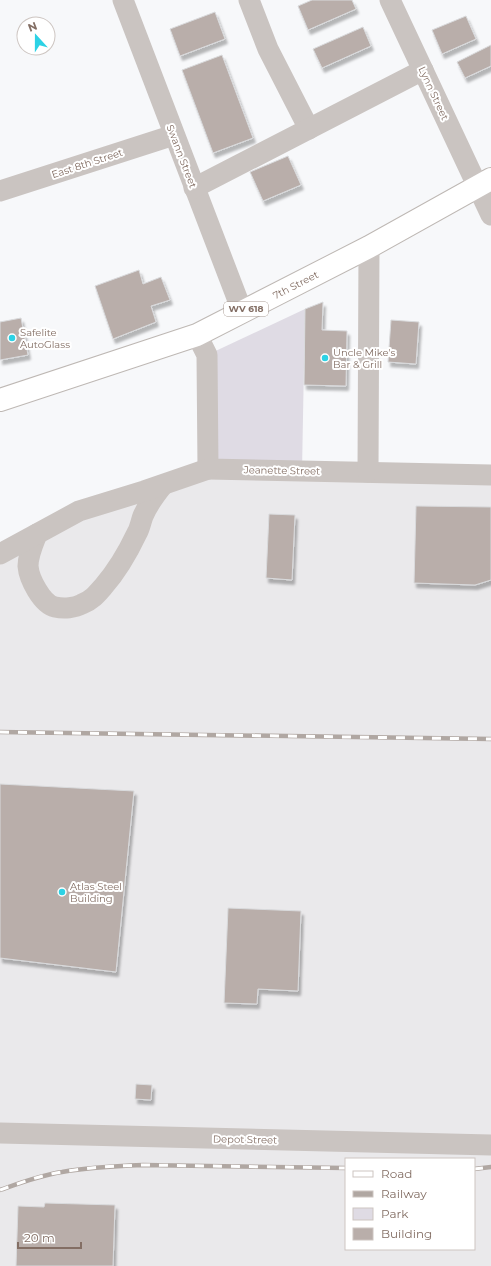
<svg xmlns="http://www.w3.org/2000/svg" width="491" height="1266" font-family="Montserrat,sans-serif">
<style>
.built{fill:#eae9eb;fill-rule:evenodd}
.green{fill:#dfdbe4}
.building{fill:#b9aeaa;stroke:#d9dadc;filter:url(#shadow)}
.lines{fill:none;stroke-linecap:round;stroke-linejoin:round}
.major-casing{stroke:#beb8b4;stroke-width:24}
.minor{stroke:#cac4c1;stroke-width:21}
.major{stroke:#fff;stroke-width:22}
.rail-casing{stroke:#b0a7a2;stroke-width:4.5}
.rail{stroke:#fff;stroke-width:3;stroke-dasharray:9;stroke-linecap:butt}
.poi-dot{fill:#2cd2e5;stroke:#fff;stroke-width:1.5}
.labels{text-anchor:middle;stroke-width:4;stroke-linejoin:round;paint-order:stroke}
.shield{fill:#fff;stroke:#a89a92;stroke-width:1}
.shield-label{font-size:9px;font-weight:bold;fill:#836e64}
.street-label{font-size:10px;fill:#836e64;stroke:#fff}
.poi-label{font-size:10px;fill:#836e64;stroke:#fff;text-anchor:start}
</style>
<defs>
<filter id="shadow"><feDropShadow dx="2.5" dy="4.5" stdDeviation="1" flood-color="#0004"/></filter>
</defs>
<rect width="100%" height="100%" fill="#f7f8fa"/>
<path class="built" d="M208 469 491 475V1266H0V554ZM346 1159H474V1249H346Z"/>
<path class="green" d="M305 309 302 471 208 469 207 355Z"/>
<g class="building">
<path d="M312 0H352L356 9 308 30 298 6Z"/>
<path d="M215 12 225 39 180 56 170 29Z"/>
<path d="M466 16 476 39 442 54 432 30Z"/>
<path d="M363 27 371 46 322 68 313 49Z"/>
<path d="M491 45V66L465 78 457 62Z"/>
<path d="M222 55 253 138 213 153 182 70Z"/>
<path d="M288 156 301 185 263 201 250 172Z"/>
<path d="M139 270 143 284 161 277 170 300 151 306 156 322 113 339 95 286Z"/>
<path d="M323 302 322 330 347 331 346 386 304 385 305 309Z"/>
<path d="M21 318 28 355 0 360V322Z"/>
<path d="M391 320 419 322 416 364 388 362Z"/>
<path d="M416 506 491 507V580L475 585 414 583Z"/>
<path d="M269 514 295 515 292 580 266 578Z"/>
<path d="M0 784 134 791 116 972 0 958Z"/>
<path d="M228 908 301 911 298 991 258 989 257 1004 224 1003Z"/>
<path d="M136 1084 152 1085 151 1100 135 1099Z"/>
<path d="M45 1203 115 1205 113 1266H16L18 1206 44 1207Z"/>
</g>
<g class="lines">
<defs>
<g id="major">
<path id="s1" d="M0 400 197 335 369 247 491 179"/>
</g>
</defs>
<use href="#major" class="major-casing"/>
<g class="minor">
<path d="M123 0 242 311"/>
<path d="M249 0 268 49 309 129"/>
<path d="M390 0 491 215"/>
<path d="M194 188 423 70"/>
<path d="M0 191 174 135"/>
<path d="M197 335 207 355 208 469 491 475"/>
<path d="M368 472 369 247"/>
<path d="M37 534C33 544 28 555 28 566 29 579 42 604 55 607 64 609 75 608 82 604 92 600 97 594 103 587 117 571 128 552 137 533 140 528 141 521 143 516 148 504 155 495 163 485"/>
<path d="M0 554 79 511 144 491 208 469"/>
<path d="M0 1133 491 1145"/>
</g>
<use href="#major" class="major"/>
<defs>
<g id="rail">
<path d="M0 732 491 739"/>
<path d="M474 1169 491 1167"/>
<path d="M0 1190C20 1183 41 1175 62 1172 89 1167 116 1166 143 1165L346 1168"/>
</g>
</defs>
<use href="#rail" class="rail-casing"/>
<use href="#rail" class="rail"/>
</g>
<g class="poi-dot">
<circle cx="12" cy="338" r="4"/>
<circle cx="325" cy="358" r="4"/>
<circle cx="62" cy="892" r="4"/>
</g>
<g class="labels">
<rect class="shield" x="224" y="302" width="44" height="14" rx="3"/>
<g class="shield-label">
<text x="246" y="312">WV 618</text>
</g>
<g class="street-label">
<text transform="translate(434 93) rotate(65)" y="4">Lynn Street</text>
<text transform="translate(182 156) rotate(69)" y="4">Swann Street</text>
<text transform="translate(87 163) rotate(-18)" y="4">East 8th Street</text>
<text dy="4" stroke="none"><textPath href="#s1" startOffset="318">7th Street</textPath></text>
<text transform="translate(282 470) rotate(1)" y="4">Jeanette Street</text>
<text transform="translate(245 1139) rotate(1)" y="4">Depot Street</text>
</g>
<g class="poi-label">
<text x="20" y="336">Safelite<tspan x="20" dy="12">AutoGlass</tspan></text>
<text x="333" y="356">Uncle Mike's<tspan x="333" dy="12">Bar &amp; Grill</tspan></text>
<text x="70" y="890">Atlas Steel<tspan x="70" dy="12">Building</tspan></text>
</g>
</g>
<rect x="345" y="1158" width="130" height="92" fill="#ffffff" stroke="#cdc5c1"/>
<rect x="353" y="1171" width="20" height="6" fill="#ffffff" stroke="#cdc5c1"/>
<text x="381" y="1178" font-size="12" fill="#836e64">Road</text>
<rect x="353" y="1191" width="20" height="6" fill="#b0a7a2" stroke="#cdc5c1"/>
<text x="381" y="1198" font-size="12" fill="#836e64">Railway</text>
<rect x="353" y="1208" width="20" height="12" fill="#dfdbe4" stroke="#cdc5c1"/>
<text x="381" y="1218" font-size="12" fill="#836e64">Park</text>
<rect x="353" y="1228" width="20" height="12" fill="#b9aeaa" stroke="#cdc5c1"/>
<text x="381" y="1238" font-size="12" fill="#836e64">Building</text>
<g transform="translate(36 36) rotate(339)"><circle r="19" fill="#ffffff" stroke="#cdc5c1"/>
<path d="M0-3L7 15L0 10L-7 15Z" fill="#2cd2e5"/>
<text y="-6" font-size="11" font-weight="bold" text-anchor="middle" fill="#836e64">N</text>
</g>
<path d="M18 1242v6h63v-6" fill="none" stroke="#836e64" stroke-width="2"/>
<text x="24" y="1242" font-size="12" fill="#836e64" stroke="#ffffff" stroke-width="3" paint-order="stroke">20 m</text>
</svg>
